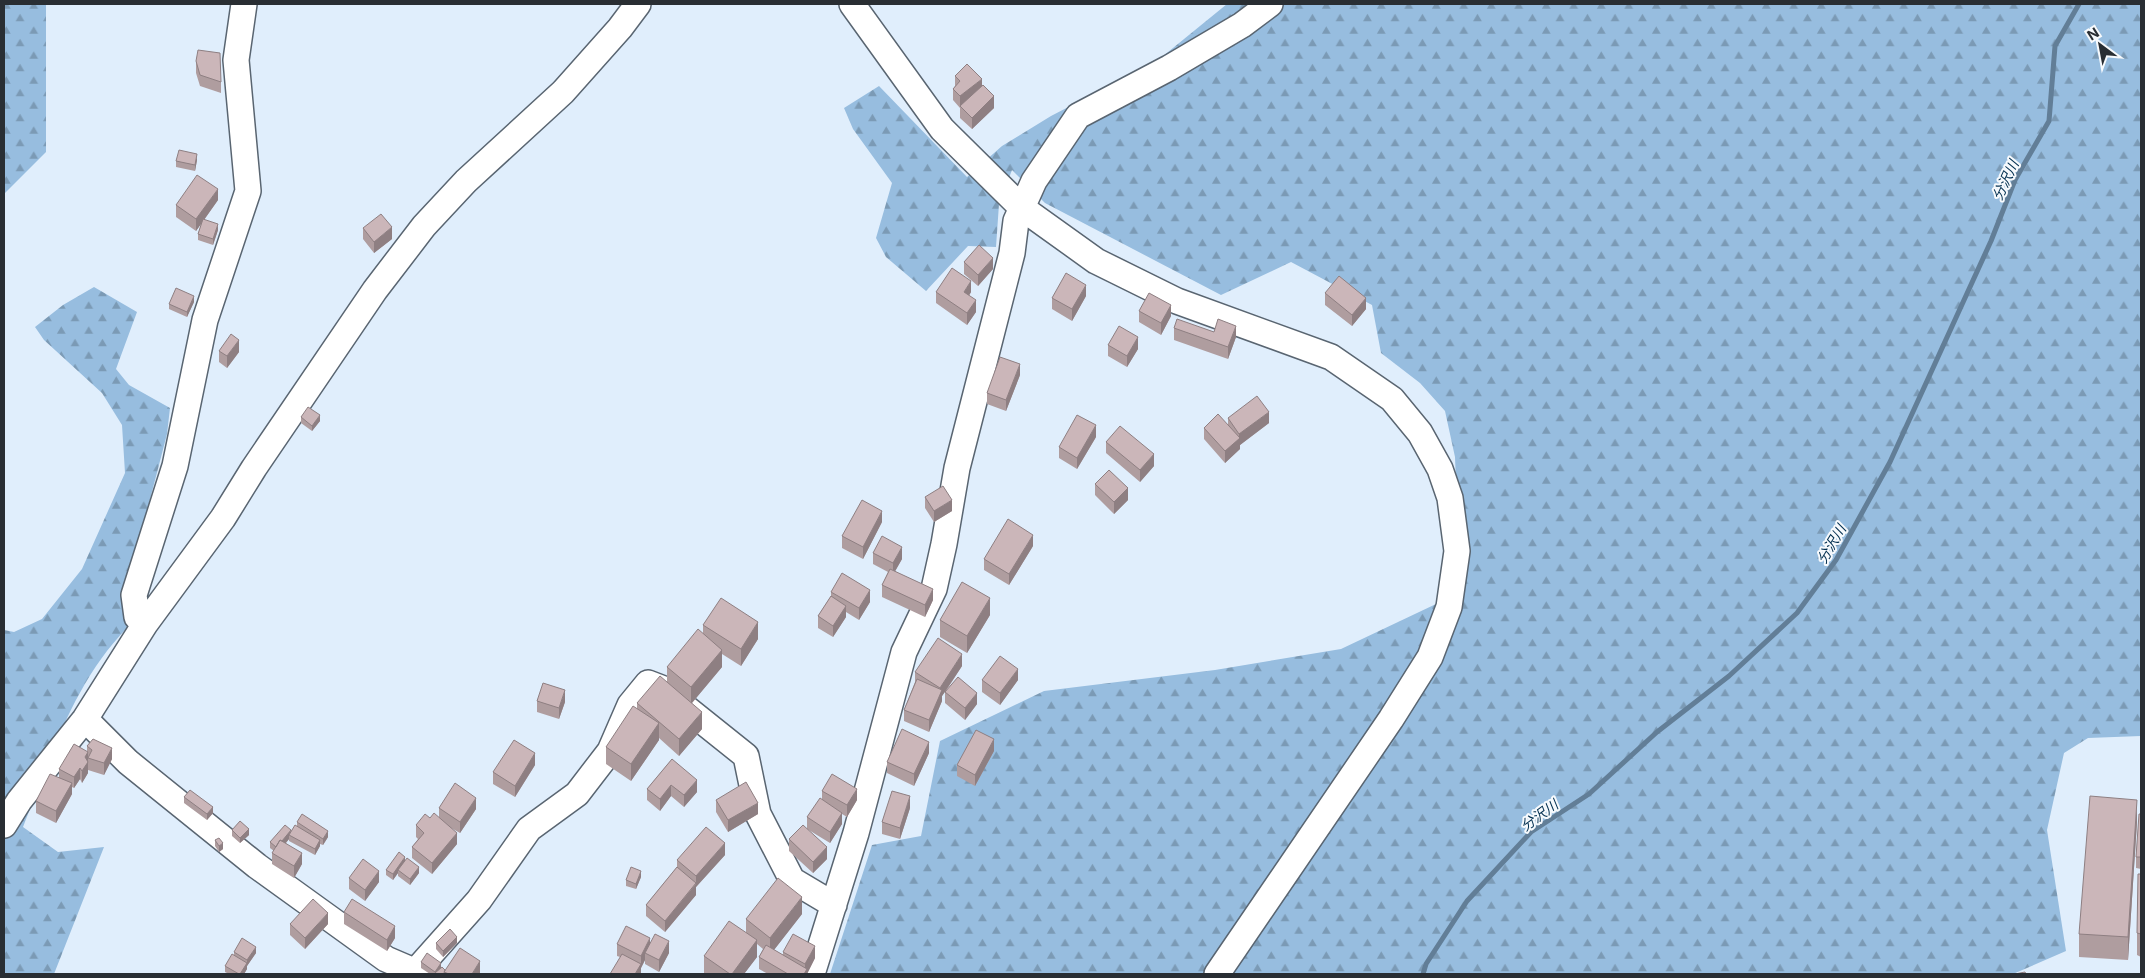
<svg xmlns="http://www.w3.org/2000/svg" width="2145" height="978" viewBox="0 0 2145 978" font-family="Inter,'Noto Sans JP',sans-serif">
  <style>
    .forest { fill: url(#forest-firs) }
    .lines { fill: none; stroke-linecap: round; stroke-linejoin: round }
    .stream { stroke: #627e97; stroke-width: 5 }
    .minor-casing { stroke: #596571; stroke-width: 28 }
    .minor { stroke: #fff; stroke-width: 25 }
    .wall { fill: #af9d9f }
    .shaded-wall { fill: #8e7f82 }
    .building { fill: #cbb6b9; stroke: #8e7f82 }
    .labels { text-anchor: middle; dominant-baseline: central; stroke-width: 4; stroke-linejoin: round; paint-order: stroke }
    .water-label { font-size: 14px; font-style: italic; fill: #012e4f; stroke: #f7fafd }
  </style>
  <defs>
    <pattern id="forest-firs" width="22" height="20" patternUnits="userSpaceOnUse" patternTransform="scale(1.25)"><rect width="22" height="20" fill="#97bddf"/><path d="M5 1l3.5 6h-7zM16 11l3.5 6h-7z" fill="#7b9ab5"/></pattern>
  </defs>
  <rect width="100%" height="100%" fill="#e0eefc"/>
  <path class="forest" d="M4,4H46V152L4,194Z
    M1227,4H2141V736L2088,738L2064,753L2047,830L2066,951L2013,974H830L872,845L921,836L940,741L1044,691L1215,670L1341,649L1436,604L1460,587L1455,457L1445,411L1420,383L1381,353L1372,305L1291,262L1221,295L1045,203L1012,170L999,204L996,247L968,246L926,291L886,257L876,238L892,183L853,129L844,108L879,86L967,177L1002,146L1051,116L1157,61Z
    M94,287L137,312L116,369L129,385L170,408L167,434L127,588L125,614L127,628C74,682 50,758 23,827L58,852L104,847L54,974H4V630L14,632L42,619L82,569L125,473L122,425L102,393L44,340L35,327L63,305Z"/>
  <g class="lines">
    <path class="stream" d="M1423,974L1426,964L1467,901L1531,832L1589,794L1657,732L1729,676L1797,613L1836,560L1890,462L1991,241L2015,180L2049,121L2055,46L2079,4"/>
    <g class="minor-casing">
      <path id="minor" d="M852,4L942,129L1022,208L1096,261L1177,301L1331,357L1392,399L1420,433L1440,469L1450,498L1457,551L1449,607L1430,657L1391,719L1217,974
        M145,624L137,617L134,595L175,466L205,320L248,191L236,60L244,4
        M85,719L128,762L257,866L386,959L414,971
        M4,825L19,801L85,719L145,624L223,518L254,468L375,290L424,226L466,181L563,92L620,28L638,4
        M413,974L479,900L529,829L577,794L610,751L630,705L648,683L661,688L746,756L758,814L792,880L834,905
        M812,974L856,833L904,652L934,589L944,544L957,468L1012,253L1016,221L1034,181L1078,116L1169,68L1242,25L1270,4"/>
    </g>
    <use href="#minor" class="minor"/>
  </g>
  <path class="wall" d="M196,61L221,82V93L200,86L196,73Z
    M955,76L982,86L994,108L972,129L960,118V108L953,100V89L955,86Z
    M197,160L195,171L176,167V161Z
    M218,200L204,220L218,230L213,245L198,240V234L201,224L196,231L176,217V205Z
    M363,228L392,239L374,253L363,239Z
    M964,262L993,269L978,286L964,274Z
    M936,292H971L969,296L976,312L967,325L936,303Z
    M1325,293L1366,309L1352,326L1325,305Z
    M1086,296L1072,321L1052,309V298Z
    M194,302L187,317L169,309V304Z
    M1139,311L1171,316L1161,335L1139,322Z
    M1174,328L1214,332L1236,337L1228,359L1174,340Z
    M1108,345L1138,349L1127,367L1108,356Z
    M219,351L239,352L227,368L219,362Z
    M1020,375L1006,411L987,404V393Z
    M301,417L320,421L312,431L301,423Z
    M1228,418L1269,423L1240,445V449L1225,463L1204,439V428L1228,425Z
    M1096,437L1077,469L1059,458V447Z
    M1106,442L1154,466L1140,482L1106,453Z
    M1095,484L1128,500L1114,514L1095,495Z
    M925,497L952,511L934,522L925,508Z
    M882,522L863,559L842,548V536Z
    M1033,546L1009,585L984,570V559Z
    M873,553L902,559L895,571L933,600L925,617L882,597V585L888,572L873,564Z
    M831,592L870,602L859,620L846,612V617L833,637L818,628V616L831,596Z
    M990,615L967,653L940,637V620Z
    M703,625L758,639L741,666L722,654V667L692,703L702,729L679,756L659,738V740L631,781L606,764V747L637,709V703L667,682V667L703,634Z
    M962,666L946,691L977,704L965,720L945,703V692L942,696V701L929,732L904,721V710L915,682V672Z
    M982,680H1018L1000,705L982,692Z
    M537,701L565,702L559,719L537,712Z
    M87,746L112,759L104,775L88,770V764V773L82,783L80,779L74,788L72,787V794L56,823L36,813V801L59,778V769L87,752Z
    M994,751L975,786L957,776V765Z
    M929,753L914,786L887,773V762Z
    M672,759L697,792L684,807L671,796L660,811L647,800V789Z
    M535,765L515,797L493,784V772Z
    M822,791L857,800L847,817L842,814V824L830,843L807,829V817L822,800Z
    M184,797L213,813L207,820L184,803Z
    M716,800L758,814L728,832L716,812Z
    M439,808L476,809L460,833L451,828L457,844L432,874L412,858V847L418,839L416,837V825L439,818Z
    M910,808L900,839L882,834V822Z
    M2141,814V869L2136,868V857Z
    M297,822L328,837L323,845L320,844V846L315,855L289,841V839L286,843L302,864L294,878L272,864V853L274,851L270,848V842L291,831L297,826Z
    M2137,822L2128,960L2079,957V934Z
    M232,830L249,835L240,843L232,836Z
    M789,839L827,859L813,873L789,851Z
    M215,840L223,849L219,852L215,846Z
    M725,855L696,887V895L665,932L646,916V905L677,867V860Z
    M405,860L419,873L410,885L398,876V873L393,880L386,875V870Z
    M2141,874V957L2137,955V933Z
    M641,877L636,889L626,886V880Z
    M349,878L379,882L365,901L349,889Z
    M344,912L395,938L387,951L344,924Z
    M802,914L774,950L783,955V952L815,958L807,974H768L759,969V957L763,949L757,944V957L744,974H706L704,973V956L746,933V919Z
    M290,924H328L305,949L290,935Z
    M436,943H457L443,957L436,949Z
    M650,943L669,953L659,972L645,964V960L641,968V974L620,957L617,956V944Z
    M234,952L256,953L247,966V969L244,974H229L225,972V966L234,955Z
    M421,962L441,967L445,970L480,973L479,974H430L421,968Z"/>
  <path class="shaded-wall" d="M982,79V90L960,106V108V96Z
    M994,96V108L972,129V118Z
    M197,154V160L195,171V165Z
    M218,189V200L196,231V219Z
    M218,224V230L213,245V239Z
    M392,227V239L374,253V242Z
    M993,258V269L978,286V275Z
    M971,281V292L964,303V292Z
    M1086,285V296L1072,321V309Z
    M194,296V302L187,317V312Z
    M1366,298V309L1352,326V315Z
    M976,300V312L967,325V313Z
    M1171,305V316L1161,335V323Z
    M1236,326V337L1228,359V347Z
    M1138,337V349L1127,367V356Z
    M239,340V352L227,368V356Z
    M1020,364V375L1006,411V400Z
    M1269,412V423L1240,445V449L1225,463V451L1239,438V434Z
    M320,415V421L312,431V426Z
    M1096,425V437L1077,469V458Z
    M1154,454V466L1140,482V470Z
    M1128,488V500L1114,514V502Z
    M952,500V511L934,522V511Z
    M882,511V522L863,559V547Z
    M1033,535V546L1009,585V574Z
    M902,547V559L893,575V563Z
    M933,589V600L925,617V605Z
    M870,590V602L859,620V608Z
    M990,598V615L967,653V636Z
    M846,606V617L833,637V626Z
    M758,622V639L741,666V649Z
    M722,650V667L691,704V687Z
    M962,654V666L942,696V701L929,732V720L940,694V688Z
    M1018,669V680L1000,705V693Z
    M565,690V702L559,719V708Z
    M977,693V704L965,720V708Z
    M702,712V729L679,756V739Z
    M659,723V740L631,781V764Z
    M994,739V751L975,786V775Z
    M929,742V753L914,786V774Z
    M112,748V759L104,775V763Z
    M88,752V773L82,783V771L85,757Z
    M535,753V765L515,797V786Z
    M80,768V779L74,788V777Z
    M697,780V792L684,807V795Z
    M72,783V794L56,823V811Z
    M671,785V796L660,811V799Z
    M857,789V800L847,817V805Z
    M910,796V808L900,839V828Z
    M476,798V809L460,833V822Z
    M2137,800V822L2128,960V937Z
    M758,803V814L728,832V820Z
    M213,807V813L207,820V814Z
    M842,813V824L830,843V832Z
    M249,829V835L240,843V838Z
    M291,830L289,835V839L277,853V847Z
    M328,831V837L323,845V839Z
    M457,833V844L432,874V863Z
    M320,840V846L315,855V849Z
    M223,843V849L219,852V846Z
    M725,843V855L696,887V895L665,932V921L696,884V876Z
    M827,847V859L813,873V862Z
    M302,853V864L294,878V866Z
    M405,857V863L398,870V873L393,880V874Z
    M419,867V873L410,885V879Z
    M379,871V882L365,901V890Z
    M641,871V877L636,889V884Z
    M802,897V914L770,955V938Z
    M328,913V924L305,949V938Z
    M395,926V938L387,951V940Z
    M457,937V943L443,957V951Z
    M650,938V949L645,953V960L641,968V974H635L641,964V956Z
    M757,940V957L744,974H732Z
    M669,941V953L659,972V960Z
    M815,946V958L807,974H804L805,972V964Z
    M256,947V953L247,966V969L244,974H240L247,963V960Z
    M480,961V973L479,974H472Z
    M441,963V968L435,973V974V972Z"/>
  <path class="building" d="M198,50L220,53L221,82L200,75L196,61Z
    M967,64L982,79L960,96L953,89L960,81L955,76Z
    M983,85L994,96L972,118L960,106Z
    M179,150L197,154L195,165L176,161Z
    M197,175L218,189L196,219L176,205Z
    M381,214L392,227L374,242L363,228Z
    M203,219L218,224L213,239L198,234Z
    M979,245L993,258L978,275L964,262Z
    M952,268L971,281L964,292L976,300L967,313L936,292Z
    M1066,273L1086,285L1072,309L1052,298Z
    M1339,276L1366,298L1352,315L1325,293Z
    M176,288L194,296L187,312L169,304Z
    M1149,293L1171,305L1161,323L1139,311Z
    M1177,319L1214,332L1218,319L1236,326L1228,347L1174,328Z
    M1119,326L1138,337L1127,356L1108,345Z
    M231,334L239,340L227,356L219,351Z
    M1000,357L1020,364L1006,400L987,393Z
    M1257,396L1269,412L1239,434L1228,418Z
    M308,407L320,415L312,426L301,417Z
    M1218,414L1240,438L1225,451L1204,428Z
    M1077,415L1096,425L1077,458L1059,447Z
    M1120,426L1154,454L1140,470L1106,442Z
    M1109,470L1128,488L1114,502L1095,484Z
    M943,486L952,500L934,511L925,497Z
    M862,500L882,511L863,547L842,536Z
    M1008,519L1033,535L1009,574L984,559Z
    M882,536L902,547L893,563L873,553Z
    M890,569L933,589L925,605L882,585Z
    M842,573L870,590L859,608L831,592Z
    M962,582L990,598L967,636L940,620Z
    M831,596L846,606L833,626L818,616Z
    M721,598L758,622L741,649L703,625Z
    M698,629L722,650L691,687L667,667Z
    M938,638L962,654L940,688L915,672Z
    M1000,656L1018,669L1000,693L982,680Z
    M660,676L702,712L679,739L637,703Z
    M958,677L977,693L965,708L945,692Z
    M917,679L942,690L929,720L904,710Z
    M543,683L565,690L559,708L537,701Z
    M633,706L659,723L631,764L606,747Z
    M902,729L929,742L914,774L887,762Z
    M976,730L994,739L975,775L957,765Z
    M93,739L112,748L104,763L88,758L92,750L87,746Z
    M514,740L535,753L515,786L493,772Z
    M74,744L88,752L85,757L88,762L82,771L80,768L74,777L59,769Z
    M672,759L697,780L684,795L671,785L660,799L647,789Z
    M50,774L72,783L56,811L36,801Z
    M832,774L857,789L847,805L822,791Z
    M746,782L758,803L728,820L716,800Z
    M455,783L476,798L460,822L439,808Z
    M190,790L213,807L207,814L184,797Z
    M892,791L910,796L900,828L882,822Z
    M2090,796L2137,800L2128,937L2079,934Z
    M820,798L842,813L830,832L807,817Z
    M434,813L457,833L432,863L412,847L424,833L416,825L425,814L430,818Z
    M302,814L328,831L323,839L297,822Z
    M2139,814H2141V857H2136Z
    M240,821L249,829L240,838L232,830Z
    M285,825L291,830L282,841L280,840L276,847L270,842Z
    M295,825L320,840L315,849L289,835Z
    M803,825L827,847L813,862L789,839Z
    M706,827L725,843L696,876L677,860Z
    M219,838L223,843L219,846L215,840Z
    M280,840L302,853L294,866L272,853Z
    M399,852L405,857L393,874L386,870Z
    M407,858L419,867L410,879L398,870Z
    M363,859L379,871L365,890L349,878Z
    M631,867L641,871L636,884L626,880Z
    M677,867L696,883L665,921L646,905Z
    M2138,874H2141V934L2137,933Z
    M778,878L802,897L770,938L746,919Z
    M313,899L328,913L305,938L290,924Z
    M352,899L395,926L387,940L344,912Z
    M729,921L757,940L732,974H730L704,956Z
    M626,926L650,938L641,956L617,944Z
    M450,929L457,937L443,951L436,943Z
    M655,934L669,941L659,960L645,953Z
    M793,934L815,946L805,964L783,952Z
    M242,938L256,947L247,960L234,952Z
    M766,945L807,969L804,974H788L759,957Z
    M460,948L480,961L472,974H449L444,972Z
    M427,953L441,963L435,972L421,962Z
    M232,954L247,963L240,974H239L225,966Z
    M622,954L641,964L635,974H610Z
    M442,967L445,970L444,973L443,974H437L435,973Z
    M2025,972L2026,974H2015Z"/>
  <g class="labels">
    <g class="water-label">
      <text transform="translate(2005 180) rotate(-65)">分沢川</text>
      <text transform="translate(1831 544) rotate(-59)">分沢川</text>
      <text transform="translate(1539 815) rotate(-36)">分沢川</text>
    </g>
  </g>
  <rect width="2145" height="978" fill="none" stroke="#292e33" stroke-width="10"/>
  <g transform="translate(2100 45) rotate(328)" stroke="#f7fafd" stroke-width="4" paint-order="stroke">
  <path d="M0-4L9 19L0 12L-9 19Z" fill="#292e33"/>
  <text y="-8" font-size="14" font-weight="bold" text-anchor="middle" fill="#292e33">N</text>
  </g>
</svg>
